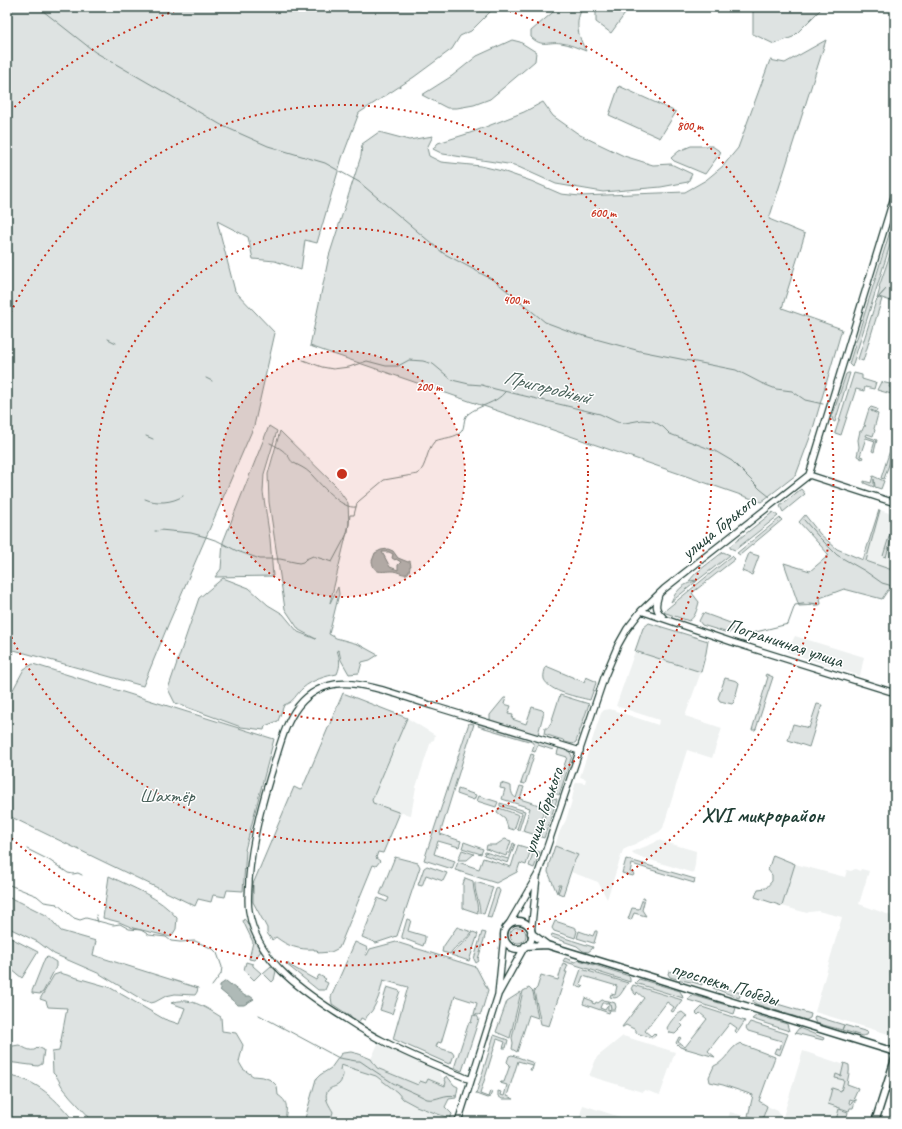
<svg xmlns="http://www.w3.org/2000/svg" width="902" height="1129" viewBox="0 0 902 1129" font-family="Caveat,sans-serif">
  <style>
    .built { fill: #eef1f0 }
    .green { fill: #dee3e2; stroke: #7e908b }
    .water { fill: #afbab7; stroke: #758883; fill-rule: evenodd }
    .lines { fill: none; stroke-linecap: round; stroke-linejoin: round }
    .stream { stroke: #758883; stroke-width: 1 }
    .secondary-casing { stroke: #1f3d34; stroke-width: 8 }
    .primary-casing { stroke: #1f3d34; stroke-width: 9 }
    .secondary { stroke: #fff; stroke-width: 5.5 }
    .primary { stroke: #fff; stroke-width: 6 }
    .ring { fill: none; stroke: #c8321e; stroke-width: 2; stroke-dasharray: 2 4 }
    .labels { text-anchor: middle; dominant-baseline: central; stroke-width: 3; stroke-linejoin: round; paint-order: stroke }
    .street-label { font-size: 19px; fill: #1f3d34; stroke: #fff }
    .park-label { font-size: 19px; fill: #455e57; stroke: #fff }
    .water-label { font-size: 20px; font-style: italic; fill: #4a625b; stroke: #fff }
    .quarter-label { font-size: 21px; font-weight: bold; fill: #1f3d34; stroke: #fff }
    .centre { fill: #c8321e; stroke: #fff; stroke-width: 2 }
    .ring-label { font-size: 12px; text-anchor: middle; font-weight: bold; fill: #c8321e; stroke: #fff; stroke-width: 3; stroke-linejoin: round; paint-order: stroke }
  </style>
  <rect width="100%" height="100%" fill="#fff"/>
  <filter id="ink" filterUnits="userSpaceOnUse"><feTurbulence type="fractalNoise" baseFrequency=".025" numOctaves="2"/><feDisplacementMap in="SourceGraphic" scale="8" xChannelSelector="R" yChannelSelector="G"/><feConvolveMatrix kernelMatrix="1 2 1 2 8 2 1 2 1" color-interpolation-filters="sRGB"/></filter>
  <g filter="url(#ink)">
    <path class="built" d="M880,510L895,515V571L866,561Z
      M795,636L864,657L860,676L787,652Z
      M635,651L701,672L685,716L722,728L712,758L687,750L663,828L659,832L623,850L607,899L598,882L571,872L578,855L555,846L560,831L566,820L571,804L575,784L578,782L585,783L586,779L580,777L601,713L604,710L610,709L658,725L659,720L616,706Z
      M407,718L435,735L434,740L431,741L416,787L411,815L402,813L399,815L398,812L373,803L372,800Z
      M658,840L696,851L695,865L693,873L634,855L632,852L654,843Z
      M795,864L845,877L847,870L851,871L855,869L860,871L861,869L869,871L859,904L895,917V1036L815,1012L842,917L818,911L809,912L807,913L782,906Z
      M623,1036L675,1052L660,1095L645,1090L642,1092L589,1076L597,1057Z
      M378,1044L438,1071L446,1082L445,1086L427,1089L377,1068L371,1059Z
      M803,1051L848,1066L850,1073L836,1122H727L730,1112L762,1121L767,1106L778,1111L782,1120Z
      M341,1064L376,1076L398,1092L403,1099L416,1106L446,1117V1122H330L333,1112L326,1100V1092L330,1088L335,1087Z
      M583,1105L635,1122H578Z"/>
    <path class="green" d="M7,7H495L471,31L460,36L452,49L414,77L359,113L342,158L317,243L305,240L301,270L275,261L253,259L248,237L217,221L235,291L275,333L254,426L168,625L143,686L14,650L7,671Z
      M559,7H583C574,23 578,36 586,51C578,48 569,44 561,43C548,41 542,48 531,37V31Z
      M599,7H630L611,33L596,22V12Z
      M753,7H823L793,37L774,44L753,34Z
      M512,40L520,42L536,52L535,61L490,99L474,105L457,108H447L422,95L452,76L477,56Z
      M826,40L769,219L805,234L782,308L842,329L812,432L796,475L761,502L310,346L329,256L361,156L362,144L379,132L409,140L433,136L427,148L429,156L441,162L481,166L502,171L531,181L561,194L580,196L685,192L706,180L723,166L738,148L770,60L785,63Z
      M619,86L676,112L660,138L609,115Z
      M543,102L553,116L580,135L624,156L653,165L671,164L692,174L688,182L661,187L603,192L556,184L514,165L443,154L433,149L438,143L470,133L524,112Z
      M691,146H712L721,152L705,174L674,161L671,158L679,151Z
      M895,215V229L852,367L849,364Z
      M895,240V294L893,295L891,301L879,297L886,289L877,299L880,288L879,287Z
      M879,298L882,299L863,361L858,359L876,301Z
      M848,373H850L835,422L833,421L832,417L846,374Z
      M854,373L862,375V379L875,383L876,382L874,389L865,387L864,391L856,389L841,435L835,433Z
      M881,382L890,384L889,387L895,389V395L877,390Z
      M871,407L877,409L876,412L871,410V411L878,414L874,429L875,430L873,436L867,434L866,436L877,440L874,452L872,451L875,441L866,438L860,456L863,457L862,459L857,456L859,447L858,440L860,431H862L864,426H866L864,425L869,409Z
      M269,426L277,431L264,474L263,492L270,539L273,576L215,577L221,569L223,542Z
      M280,431L335,485L348,503L349,524L330,603L338,587L339,594L329,634L336,638L358,644L378,655L370,660L362,662L359,673L349,674L341,660L339,651L337,650C340,659 341,665 337,674C326,676 312,680 303,688C296,694 294,702 284,705L278,721L265,726L264,730L241,727L175,703L168,689L199,598L223,578L249,588L268,605L283,614L298,632L316,639L299,630L285,609L269,502L268,474Z
      M895,435V447L884,479L881,478Z
      M873,476L884,481L881,489L875,487L874,479V487L864,483V481L871,483Z
      M801,489L805,494L783,512L780,506Z
      M879,510H880L866,561L895,571V591L888,590L882,599L844,589L820,598L821,604L819,605L799,606L784,563L810,571L829,555L799,522L805,515L820,534L837,549L863,560Z
      M773,512L778,516L735,550L730,548V546Z
      M780,518L782,520L740,555L737,553Z
      M894,521L895,522V527L886,557L883,556Z
      M723,552L730,555L698,580L689,581L696,573Z
      M749,553L759,556L752,575L742,571Z
      M732,556L735,559L692,593L699,602C697,610 695,617 689,621L663,612Z
      M697,581L671,602C676,590 684,583 697,581Z
      M703,613L733,624C733,627 732,633 728,633L702,625L699,621Z
      M649,623L708,641L706,653L701,672L635,651L643,628Z
      M33,664L274,739L245,850L246,851L243,891L227,890L225,897L213,895L211,902L198,899L195,906L7,815V701L24,669Z
      M546,666L584,682L586,677L595,681L596,683L590,700C578,697 549,692 544,679C543,675 545,670 546,666Z
      M766,674L773,677L756,729L755,730H752L768,677L765,676Z
      M725,678L737,681L739,683L734,702L732,704L720,701L718,698Z
      M343,693L407,718L372,800L373,803L398,812L399,815L383,853L378,852L376,858L380,861L376,866L373,865L339,948L331,952L318,953L317,950H314V949C299,950 287,946 276,937L272,940L267,933V928L253,902V884L294,787L300,790L302,789Z
      M560,695L589,704L576,742L573,744L565,742L563,740L544,734L545,728H548L550,724L551,723Z
      M504,698H506L504,704L511,706L508,714L513,715L512,719L526,724L532,707L542,710L544,712L538,734L537,735L490,721V715Z
      M817,704L822,705L809,747L788,740L793,724L809,728Z
      M469,723L474,724L440,834L461,841L459,847L438,841L434,854L455,861L452,869L424,860Z
      M479,724L554,746L553,750L538,745L535,752L532,751L534,745L532,742L478,726Z
      M559,747L569,751L572,756L559,795L555,793L567,757L557,754Z
      M531,754L534,755L525,784L521,783Z
      M501,783L511,786C511,791 512,796 516,798L520,786L524,787L520,799L545,807L536,835L523,831L530,808L502,799L505,789L500,788Z
      M458,789L476,795L474,800L457,794Z
      M479,796L498,802L496,807L477,801Z
      M553,798L557,799L544,838L538,836L548,806L550,807Z
      M500,803L525,811L519,830L517,829L522,813L500,806Z
      M499,808L519,815L514,830L508,828L505,818L497,812Z
      M505,839L511,841L506,856L486,849L487,845H496Z
      M464,842L483,849L481,854L462,848Z
      M513,843L515,844L508,863L484,855L485,852L508,859Z
      M518,845L531,849L526,865L520,863L517,872L496,883L455,870L458,862L479,869L483,858L511,867Z
      M555,846L578,855L574,862L563,895L558,893L561,885H559L557,893L548,872L549,864Z
      M462,850L474,854L467,860H458Z
      M534,850L540,852L534,868L529,866Z
      M773,855L795,864L782,906L755,897L758,889L766,888L772,881V875L768,870Z
      M395,857L418,863L420,867L397,936L376,943L362,937L378,898L387,902L389,898L380,894Z
      M626,859L695,879L694,883L632,864L630,872L634,874L633,876L622,873Z
      M427,866L447,873L443,881L426,875L422,886L418,885L424,868Z
      M109,876C133,888 160,897 177,918L176,929L171,937L133,928L119,922L103,918Z
      M465,878L473,881C473,892 478,902 478,913L463,908V884Z
      M475,882L493,887L484,914L480,913C480,902 474,893 475,882Z
      M498,888L500,891L491,918L487,917L496,889Z
      M7,897L20,902L48,916L61,931L96,941L93,955L198,988L197,992L195,995L175,994L166,996L155,1002L151,1003L141,999L100,974L54,954L38,942L7,927Z
      M643,898H645L642,910L646,916L634,913L631,920L628,919L632,908L639,909Z
      M244,919C248,921 258,945 261,951L254,960L249,959L253,942L243,921Z
      M407,919L411,920L408,931L425,936V940L423,946L402,938V936Z
      M555,921L576,928V930L577,931L575,938L554,931L552,928Z
      M457,927L472,932C466,941 455,945 450,954L442,952L443,947Z
      M510 935a8 8 0 1 1 16 0a8 8 0 1 1-16 0Z
      M579,931L593,936L595,931H597V933L594,943H593L577,938Z
      M473,932L478,934L469,961L451,955C457,946 468,942 473,932Z
      M482,932L486,933L478,959L479,961L476,963L474,959Z
      M552,934L593,947L592,949L588,952L583,951L577,946L551,937Z
      M7,936L38,952L22,978L7,966Z
      M355,942L368,948L365,955H367L370,949L396,942L476,967L488,990L481,1014L478,1015L474,1014L477,1003L455,996L441,1043L438,1042L436,1047L452,1052L454,1055L451,1063L449,1064L393,1039L408,987L383,980C381,989 379,998 374,1007C372,1013 367,1014 365,1020L361,1018L359,1022L332,1004L331,997Z
      M48,957L56,962V967L43,992L40,994L32,993V991L45,958Z
      M565,958L575,962L579,960L629,976L630,979V982L563,961Z
      M246,962L253,964V966L261,973L254,980L244,970Z
      M288,963L289,965L316,980L319,975L326,979L324,981L328,983L325,990H318L286,964Z
      M563,963L568,965L565,972H567L549,1026L541,1024L534,991L537,988L541,975L558,980Z
      M271,966L276,971L274,980L272,982L263,973Z
      M581,969L628,983L624,989H623H624C620,995 618,1000 610,997L611,994L615,995L617,986L583,976L580,984L584,986L582,988L575,986Z
      M669,971L702,981V985C691,981 681,981 670,977L668,974Z
      M60,973L109,987L164,1019L179,1024L185,1008L171,1003C189,996 205,1007 221,1017L222,1031L236,1033L243,1045L239,1062L243,1069L253,1076L263,1077L271,1080L277,1086L278,1095C290,1103 286,1109 285,1122H93C84,1110 72,1100 64,1089C59,1083 59,1078 53,1073L52,1052L59,1051L67,1008L48,1007L46,1001L40,999L54,975Z
      M639,979L680,991L682,995L683,998L635,983Z
      M633,985L682,1000L673,1012L671,1011L674,1007L667,1002L645,1031L651,1036L654,1033L656,1035L652,1038L636,1033V1030L626,1025L623,1027H622L644,998L637,992L636,995L634,993V991L631,989Z
      M714,985L741,993L739,998L713,988Z
      M387,987L400,991L392,1014L380,1010Z
      M529,988L533,992L538,1018L529,1015L517,1052L512,1049L513,1043L512,1038L523,991Z
      M521,992L510,1038L496,1032L507,1001Z
      M692,995L736,1008L734,1014L688,1000Z
      M754,997L811,1014L810,1018L806,1020L756,1004L753,1002Z
      M585,998L593,1001L592,1003L595,1004L596,1002L598,1003L602,1000L608,1001L607,1003H602L600,1008L605,1010L608,1005V1010L611,1009L610,1004H608L609,1001L615,1003L616,1007L615,1010H610L609,1013L583,1004Z
      M702,1007L745,1021L737,1033L735,1031L737,1028L730,1023L708,1051L715,1057L680,1047L676,1043L679,1037L681,1038L678,1042L685,1047L707,1019L700,1013L698,1015L696,1013Z
      M682,1012L688,1017L686,1016L680,1023L683,1026L675,1034L670,1033L667,1028C670,1022 676,1014 682,1012Z
      M473,1015L477,1016L479,1019L462,1071L455,1068V1065L469,1022L471,1023Z
      M757,1015L787,1024L789,1031L752,1019Z
      M815,1016L844,1025L842,1030L816,1023L814,1019Z
      M750,1022L788,1034L780,1055L774,1053L776,1048L780,1049L782,1041L748,1031L746,1028Z
      M844,1025L868,1032L867,1035L862,1036L842,1030Z
      M799,1028L824,1038L823,1040L795,1033Z
      M494,1035L508,1040L506,1048H503L505,1042L497,1039L480,1094L488,1097L490,1091L492,1092L490,1097L487,1098L476,1094Z
      M741,1043L743,1045L775,1057L759,1101L767,1106L762,1120L748,1116L753,1095L723,1085L710,1082L709,1077L714,1066C727,1061 730,1046 741,1043Z
      M19,1045C25,1048 33,1054 38,1047L44,1050L42,1064L38,1066L7,1062V1047Z
      M351,1052L359,1054L371,1059L377,1068L418,1085L420,1081L426,1083L428,1079L445,1086L446,1082L444,1078L447,1076L454,1085L458,1087L456,1098L449,1099L445,1107L452,1114L449,1122H446V1117L416,1106L403,1099L397,1092L376,1076L341,1065L340,1070C343,1072 344,1074 342,1078C340,1089 330,1085 327,1092C324,1099 330,1106 333,1112L330,1122H304L316,1079L320,1075L331,1068L341,1054L343,1053Z
      M512,1055L534,1063L532,1070H530L532,1065L518,1061L507,1096L514,1099H502L498,1096V1091L501,1092L500,1095L504,1096L507,1085L500,1083L501,1082H504L510,1065L507,1062L509,1056Z
      M844,1063L849,1065C850,1072 848,1077 847,1084L858,1088L854,1097L856,1099V1101L850,1099L849,1103L851,1104L852,1101L855,1102L853,1108H850L849,1111L828,1104L832,1088L841,1091L844,1080L835,1078L836,1074L841,1076Z
      M7,1076C37,1078 57,1101 75,1122H7Z
      M839,1109L848,1112L847,1117L849,1120L848,1122L836,1120Z"/>
    <path class="water" d="M388,549L393,551L398,558L408,562L410,561L411,566H410C409,581 400,571 392,571C382,571 374,575 372,561L375,553L381,550ZM382,552H389L393,554L392,558L395,560L396,559L401,562L398,565V570L390,567Z
      M226,981L245,996H250L254,999L244,1005H238L220,990V985Z"/>
    <g class="lines">
      <path class="stream" d="M38,7L95,52L223,126L268,146L325,163L359,182L443,253L495,281L545,322L577,334L640,351L736,370L761,383L776,389L792,391L805,400L823,404
        M108,339L116,343
        M303,360L322,367L333,369L349,367L367,361L386,366H398L409,360L423,361L433,364L452,380L469,384L482,385L495,389L567,406L600,414L617,422L625,423L642,420L653,421L663,427L670,434L715,451L732,461L760,489L770,497
        M206,378L212,381
        M146,436L153,439
        M270,443C276,446 284,450 288,456C290,458 290,461 294,463C299,466 305,468 310,473C319,482 341,510 356,507
        M145,499C156,504 172,503 183,496
        M804,520L819,537L837,555L865,571L882,583L889,585L895,589
        M160,530L191,533L206,537L218,541L237,551L260,559H280L299,563L303,562L306,559L313,556L332,562L348,532L350,515H354L357,503L359,501L384,480L418,474C427,466 426,451 434,442C438,438 452,439 460,433C466,428 462,419 468,414C479,405 496,404 505,392
        M155,531H157
        M751,637L752,633L788,624L795,605L810,603L818,604
        M27,849L49,860L68,873L73,874L78,873L82,875
        M7,884L37,896L44,902L57,904L74,918L80,920L86,918L113,925L120,924L129,929L141,930L149,935L166,937L171,941L180,942L195,941L213,949L217,953L222,967L221,974L212,986
        M96,915L98,922
        M259,1015L339,1058L356,1061H360C370,1068 382,1076 393,1083C404,1089 416,1093 427,1099C437,1101 444,1093 456,1096"/>
      <g class="secondary-casing">
        <path id="secondary" d="M809,475L895,503
          M659,594C656,604 654,609 663,617
          M641,611L732,642L895,693
          M509,924L538,874L604,678L618,645L627,629L641,611L664,589L809,475L895,194
          M531,933L537,876
          M499,993L525,946
          M471,1080C442,1068 411,1056 383,1041C366,1033 351,1022 335,1012C298,988 256,958 249,911C247,900 249,889 249,879C252,838 263,799 275,761C285,727 295,691 336,684C362,680 407,698 433,706C482,721 531,736 580,751
          M458,1122L498,995L504,936"/>
      </g>
      <g class="primary-casing">
        <path id="primary" d="M504 935a14 14 0 1 1 28 0a14 14 0 1 1-28 0Z
          M531,933L547,945L895,1052
          M525,946L547,945
          M875,1122L895,1059"/>
      </g>
      <use href="#secondary" class="secondary"/>
      <use href="#primary" class="primary"/>
    </g>
  </g>
  <circle cx="342" cy="474" r="123" fill="#c8321e" fill-opacity=".12"/>
  <g class="ring">
    <circle cx="342" cy="474" r="123"/>
    <circle cx="342" cy="474" r="246"/>
    <path d="M8 318A369 369 0 1 1 8 630"/>
    <path d="M10 111A492 492 0 0 1 186 7M498 7A492 492 0 1 1 10 837"/>
  </g>
  <g class="labels">
    <g class="street-label">
      <text transform="translate(719 527) rotate(-39)">улица Горького</text>
      <text transform="translate(785 643) rotate(18)">Пограничная улица</text>
      <text transform="translate(543 811) rotate(-71)">улица Горького</text>
      <text transform="translate(725 984) rotate(17)">проспект Победы</text>
    </g>
    <g class="park-label">
      <text x="167" y="796">Шахтёр</text>
    </g>
    <g class="water-label">
      <text transform="translate(547 387) rotate(14)">Пригородный</text>
    </g>
    <g class="quarter-label">
      <text x="763" y="815">XVI микрорайон</text>
    </g>
  </g>
  <circle cx="342" cy="474" r="6" class="centre"/>
  <g class="ring-label">
    <text x="690" y="130">800 m</text>
    <text x="603" y="217">600 m</text>
    <text x="516" y="304">400 m</text>
    <text x="429" y="391">200 m</text>
  </g>
  <rect width="902" height="1129" fill="none" stroke="#fff" stroke-width="24"/>
  <rect x="12" y="12" width="878" height="1105" fill="none" stroke="#1f3d34" stroke-width="1.5" filter="url(#ink)"/>
</svg>
